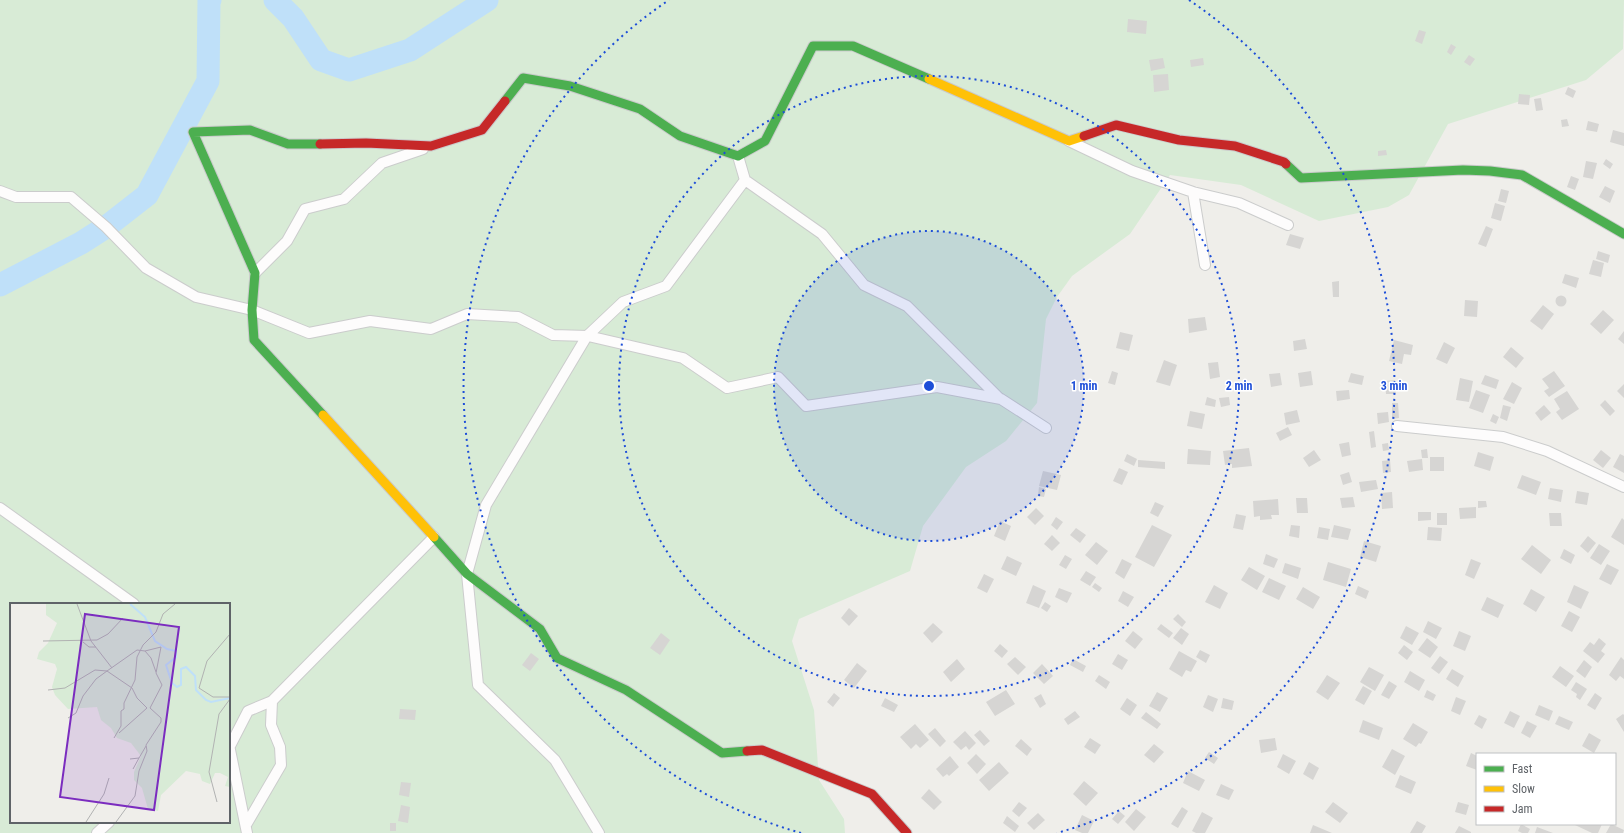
<svg xmlns="http://www.w3.org/2000/svg" width="1624" height="833" viewBox="0 0 1624 833" font-family="'Roboto Condensed',sans-serif">
  <style>
    .green { fill: #d8ebd6; fill-rule: evenodd }
    .lines { fill: none; stroke-linecap: round; stroke-linejoin: round }
    .river { stroke: #bfe0f9; stroke-width: 23 }
    .building { fill: #d6d5d3 }
    .street-casing { stroke: #cbcccc; stroke-width: 12 }
    .fast-casing { stroke: #cacacb; stroke-width: 11 }
    .slow-casing { stroke: #cacacb; stroke-width: 11 }
    .jam-casing { stroke: #cacacb; stroke-width: 11 }
    .street { stroke: #fdfcfc; stroke-width: 10 }
    .fast { stroke: #4caf50; stroke-width: 9 }
    .slow { stroke: #ffc107; stroke-width: 9 }
    .jam { stroke: #c62828; stroke-width: 9 }
    .ring { fill: none; stroke: #1d4ed8; stroke-width: 2; stroke-dasharray: 2 4 }
    .inset-river { fill: none; stroke: #bfe0f9; stroke-width: 2 }
    .inset-road { fill: none; stroke: #b1b2b2; stroke-width: 1 }
    .view { fill: #7b2cbf; fill-opacity: 0.15; stroke: #7b2cbf; stroke-width: 2 }
    .inset-edge { fill: none; stroke: #5f6368; stroke-width: 2 }
    .centre { fill: #1d4ed8; stroke: #fff; stroke-width: 2 }
    .ring-label { font-size: 12px; text-anchor: middle; font-weight: bold; fill: #1d4ed8; stroke: #fff; stroke-width: 3; stroke-linejoin: round; paint-order: stroke }
  </style>
  <rect width="100%" height="100%" fill="#efeeea"/>
  <path class="green" d="M0,0H1624L1623,49L1586,80L1448,124L1409,195L1388,207L1319,221L1241,185L1170,175L1130,234L1072,276L1057,297L1046,319L1037,403L1006,441L966,467L923,526L910,571L799,619L792,641L814,710L819,780L844,819L845,833H0ZM11,604H229V822H11Z"/>
  <g class="lines">
    <path class="river" d="M275,0L293,18L321,60L349,70L410,50L487,0
      M0,285L81,243L106,227L147,195L208,81L209,0H210"/>
  </g>
  <path class="building" d="M1128,19L1147,21L1146,34L1127,32Z
    M1419,30L1426,32L1422,44L1415,41Z
    M1451,44L1456,47L1451,55L1447,52Z
    M1469,55L1475,59L1470,66L1464,62Z
    M1163,58L1165,68L1151,71L1149,60Z
    M1203,58L1204,65L1191,67L1190,60Z
    M1168,74L1169,90L1154,92L1153,75Z
    M1568,87L1576,91L1573,98L1565,94Z
    M1519,94L1530,95L1529,105L1518,104Z
    M1541,98L1543,110L1536,111L1534,99Z
    M1567,119L1569,126L1562,127L1561,120Z
    M1588,121L1599,124L1597,132L1586,130Z
    M1613,130L1624,133V146L1610,142Z
    M1386,150L1387,155L1378,156V151Z
    M1606,159L1613,164L1610,169L1603,164Z
    M1586,161L1597,163L1593,179L1583,177Z
    M1571,176L1579,179L1575,190L1567,187Z
    M1605,186L1615,191L1610,203L1599,197Z
    M1501,189L1509,191L1506,203L1498,201Z
    M1495,203L1505,206L1501,221L1491,218Z
    M1486,226L1493,229L1486,247L1478,244Z
    M1290,234L1304,238L1300,249L1286,245Z
    M1598,251L1610,255L1608,263L1596,259Z
    M1593,260L1604,263L1601,277L1589,274Z
    M1565,274L1579,278L1576,288L1562,283Z
    M1339,281V297H1333L1332,282Z
    M1555.5 301a5.5 5.5 0 1 1 11 0a5.5 5.5 0 1 1-11 0Z
    M1465,300L1478,301L1477,317L1464,316Z
    M1543,305L1554,314L1542,330L1530,321Z
    M1603,310L1614,320L1601,334L1590,324Z
    M1205,317L1207,330L1189,333L1188,319Z
    M1624,331V344L1618,339Z
    M1120,332L1133,335L1129,351L1116,348Z
    M1305,339L1307,349L1294,351L1293,341Z
    M1394,340L1413,345L1411,355L1404,354L1402,364L1389,361Z
    M1444,342L1455,348L1447,364L1436,359Z
    M1511,347L1524,358L1516,368L1503,357Z
    M1164,360L1177,365L1170,386L1156,382Z
    M1218,362L1220,377L1210,379L1208,363Z
    M1112,371L1118,373L1115,385L1108,383Z
    M1311,371L1313,385L1300,387L1298,373Z
    M1554,371L1565,386L1549,397L1544,391L1549,388L1542,379Z
    M1280,373L1282,385L1271,387L1269,374Z
    M1351,373L1364,376L1362,385L1348,382Z
    M1485,375L1499,380L1496,389L1481,384Z
    M1460,378L1473,381L1469,402L1456,400Z
    M1395,380L1396,394H1386L1385,381Z
    M1512,382L1522,388L1514,404L1503,399Z
    M1624,384V398L1617,391Z
    M1349,390L1350,399L1337,401L1336,391Z
    M1476,390L1490,395L1483,413L1469,408Z
    M1567,391L1579,409L1562,420L1556,412L1560,409L1554,399Z
    M1207,397L1216,400L1215,407L1205,405Z
    M1229,397L1230,405L1221,407L1219,398Z
    M1605,400L1615,411L1610,416L1600,405Z
    M1392,403H1398L1399,418L1392,419Z
    M1503,405L1511,407L1507,421L1500,418Z
    M1544,405L1551,413L1541,421L1535,413Z
    M1297,410L1300,422L1286,425L1284,413Z
    M1190,411L1205,414L1202,429L1187,426Z
    M1388,412L1389,422L1378,424L1377,413Z
    M1493,414L1499,417L1496,424L1490,421Z
    M1288,427L1292,435L1280,441L1276,433Z
    M1374,431L1376,447L1371,448L1369,432Z
    M1349,442L1351,455L1342,457L1339,444Z
    M1388,443L1389,450L1383,451L1382,444Z
    M1249,448L1252,466L1232,468V464L1225,465L1223,451Z
    M1188,449L1211,451L1210,465L1187,464Z
    M1427,449L1428,458H1422L1421,450Z
    M1314,450L1321,460L1309,467L1303,458Z
    M1601,450L1611,458L1603,468L1593,460Z
    M1478,452L1494,457L1490,471L1474,466Z
    M1127,454L1137,459L1134,466L1124,461Z
    M1620,454L1624,456V473L1613,467Z
    M1430,457H1444V471H1430Z
    M1422,459L1423,470L1409,472L1407,461Z
    M1138,460L1165,462V469L1138,467Z
    M1390,460L1391,472L1383,473L1382,461Z
    M1119,468L1128,472L1122,485L1113,481Z
    M1043,471L1061,475L1057,490L1039,486Z
    M1349,472L1352,482L1343,485L1340,475Z
    M1522,475L1541,482L1536,495L1517,488Z
    M1376,480L1378,489L1361,492L1359,482Z
    M1039,487L1046,489L1044,497L1038,496Z
    M1550,488L1563,490L1561,502L1548,499Z
    M1577,491L1589,493L1587,505L1575,503Z
    M1392,492L1393,508L1382,509L1381,493Z
    M1353,497L1355,507L1342,508L1340,498Z
    M1296,498H1307L1308,513H1297Z
    M1278,499L1279,515H1271L1272,519L1260,520V516L1254,517L1253,501Z
    M1478,501H1486L1487,507L1478,508Z
    M1155,502L1164,506L1158,517L1150,513Z
    M1476,507V518L1460,519L1459,508Z
    M1036,508L1044,516L1035,525L1027,517Z
    M1418,512H1431V520L1418,521Z
    M1437,513H1447V525H1437Z
    M1549,513H1561L1562,526H1550Z
    M1236,514L1246,516L1243,530L1233,528Z
    M1056,517L1063,522L1057,530L1051,525Z
    M1622,518L1624,520V545L1611,537Z
    M1000,521L1011,526L1005,541L994,536Z
    M1152,525L1172,535L1154,567L1135,557Z
    M1291,525L1300,526L1299,538L1289,536Z
    M1334,525L1351,529L1348,540L1331,537Z
    M1319,527L1330,529L1328,540L1317,538Z
    M1428,527L1442,528L1441,541L1427,540Z
    M1076,528L1086,535L1080,543L1070,535Z
    M1052,535L1060,543L1052,551L1044,544Z
    M1588,536L1596,543L1588,553L1580,546Z
    M1364,541L1381,546L1376,562L1360,557Z
    M1096,542L1108,551L1097,565L1085,555Z
    M1599,544L1610,551L1601,565L1590,558Z
    M1532,545L1551,560L1541,574L1521,559Z
    M1564,549L1575,555L1571,564L1560,558Z
    M1266,554L1278,559L1274,568L1263,564Z
    M1065,555L1072,559L1066,569L1059,565Z
    M1007,556L1022,563L1016,576L1001,569Z
    M1122,559L1132,564L1124,579L1115,573Z
    M1471,559L1481,563L1474,579L1465,575Z
    M1328,562L1351,569L1346,587L1323,580Z
    M1285,563L1301,568L1298,579L1282,573Z
    M1607,564L1619,570L1611,585L1599,579Z
    M1249,567L1265,576L1257,590L1241,580Z
    M1086,571L1096,577L1090,586L1080,580Z
    M984,574L994,579L987,593L977,588Z
    M1269,578L1286,586L1279,600L1262,592Z
    M1095,583L1102,588L1099,592L1092,587Z
    M1033,585L1046,591L1039,608L1026,603Z
    M1214,585L1228,593L1220,609L1205,602Z
    M1574,585L1589,592L1581,609L1567,602Z
    M1358,586L1369,591L1366,599L1355,594Z
    M1303,587L1320,597L1313,609L1296,599Z
    M1059,588L1072,593L1067,603L1055,597Z
    M1531,589L1545,597L1536,612L1523,604Z
    M1123,591L1134,597L1128,607L1118,601Z
    M1487,597L1504,605L1498,618L1481,610Z
    M1045,602L1051,606L1047,612L1041,608Z
    M849,608L858,616L849,626L841,618Z
    M1569,611L1580,617L1572,632L1561,626Z
    M1178,614L1186,622L1182,627L1173,619Z
    M1428,621L1442,628L1436,639L1423,632Z
    M933,623L943,632L932,643L923,633Z
    M1161,624L1173,633L1169,638L1157,629Z
    M1406,626L1419,633L1412,645L1400,638Z
    M1181,628L1189,634L1182,645L1173,638Z
    M1133,631L1143,639L1135,649L1125,641Z
    M1459,631L1471,636L1465,651L1453,646Z
    M661,633L670,640L660,655L650,648Z
    M1427,638L1438,647L1430,658L1418,650Z
    M1599,638L1606,644L1601,651L1605,654L1598,663L1583,651L1590,642L1594,645Z
    M1000,644L1008,651L1002,658L994,651Z
    M1404,645L1413,652L1407,660L1398,653Z
    M1200,650L1210,655L1206,663L1196,657Z
    M1179,651L1197,661L1191,672L1186,670L1182,677L1169,669Z
    M531,653L539,659L530,671L522,665Z
    M1118,654L1128,660L1122,670L1112,664Z
    M1440,656L1448,662L1439,674L1431,668Z
    M1015,657L1026,667L1018,675L1007,664Z
    M1621,657L1624,660V679L1620,676L1616,681L1609,675Z
    M957,659L965,669L951,682L943,672Z
    M1073,659L1086,666L1083,672L1070,665Z
    M1584,660L1592,667L1585,678L1576,671Z
    M857,663L867,671L854,688L844,680Z
    M1042,664L1053,676L1044,684L1033,673Z
    M1560,666L1574,676L1566,687L1552,677Z
    M1369,667L1384,675L1375,691L1360,682Z
    M1452,669L1464,676L1458,687L1446,679Z
    M1410,671L1425,680L1419,691L1404,682Z
    M1099,675L1110,682L1106,689L1095,681Z
    M1327,675L1340,683L1328,700L1316,692Z
    M1389,681L1397,686L1389,699L1381,695Z
    M1576,682L1587,689L1580,700L1576,697L1577,694L1571,690Z
    M1363,686L1372,691L1364,705L1355,700Z
    M1006,690L1015,704L995,716L986,702Z
    M1427,690L1436,695L1433,701L1424,697Z
    M1157,692L1168,698L1160,712L1149,706Z
    M834,693L840,698L833,707L827,702Z
    M1595,693L1602,698L1595,710L1587,705Z
    M1041,694L1046,704L1040,708L1034,698Z
    M1208,695L1218,699L1213,712L1203,707Z
    M1456,697L1466,701L1460,715L1451,711Z
    M885,698L898,705L894,712L881,706Z
    M1127,698L1137,705L1130,716L1120,709Z
    M1223,698L1234,701L1232,710L1221,708Z
    M1539,705L1553,711L1549,721L1535,715Z
    M400,709L416,710L415,720L399,719Z
    M1075,711L1080,717L1068,725L1064,719Z
    M1510,711L1520,716L1514,728L1504,723Z
    M1146,712L1161,724L1157,729L1141,718Z
    M1623,714L1624,715V732L1616,719Z
    M1479,715L1487,719L1482,729L1474,724Z
    M1559,716L1573,722L1569,730L1555,724Z
    M1363,720L1383,728L1379,740L1359,732Z
    M1527,721L1537,726L1530,738L1521,733Z
    M1413,723L1428,732L1421,744L1419,743L1416,747L1403,739Z
    M915,724L929,740L920,748L916,744L911,749L900,737Z
    M935,728L946,741L940,747L928,734Z
    M980,730L990,741L984,746L974,735Z
    M965,731L976,743L969,750L966,746L961,750L953,742Z
    M1589,733L1601,740L1594,753L1582,746Z
    M1090,738L1101,745L1095,754L1084,747Z
    M1275,738L1277,750L1261,753L1259,740Z
    M1021,739L1032,749L1027,756L1015,746Z
    M1154,744L1164,752L1154,763L1144,755Z
    M1392,749L1405,756L1395,775L1382,767Z
    M1209,752L1218,758L1214,764L1205,758Z
    M1471,753L1477,756V770L1466,766Z
    M976,754L986,764L977,774L967,763Z
    M1283,754L1296,761L1289,774L1277,767Z
    M950,756L959,767L949,776L947,774L943,777L936,769Z
    M999,762L1009,773L989,791L979,780Z
    M1309,762L1319,768L1313,780L1303,774Z
    M1188,771L1205,780L1199,791L1183,783Z
    M1400,775L1416,782L1411,794L1395,787Z
    M1084,781L1098,793L1086,806L1073,794Z
    M401,782L411,783L409,797L399,795Z
    M1221,784L1234,790L1229,800L1216,795Z
    M929,789L942,802L934,810L921,798Z
    M1019,802L1027,808L1019,817L1012,811Z
    M1333,802L1348,813L1340,823L1325,812Z
    M1458,802L1469,805L1466,815L1455,812Z
    M401,805L410,807L408,823L398,821Z
    M1182,807L1188,811L1178,828L1171,824Z
    M1136,809L1146,817L1134,831L1125,822Z
    M1119,811L1125,816L1118,824L1112,819Z
    M1202,812L1213,818L1205,833H1196L1192,831Z
    M1038,813L1045,820L1034,830L1027,823Z
    M1082,815L1094,821L1088,833H1082L1075,830Z
    M1007,816L1019,826L1015,832L1003,823Z
    M1417,821L1426,826L1422,833H1410Z
    M390,823H396V831H390Z
    M1521,824L1530,829L1528,833H1522L1518,831Z
    M1576,824H1602L1598,833H1592L1575,825Z
    M1611,824L1624,830L1623,833H1606Z
    M1313,825L1332,833H1310Z
    M1459,826L1471,832V833H1455Z
    M1537,827L1553,833H1535Z"/>
  <g class="lines">
    <g class="street-casing">
      <path id="street" d="M1069,141L1132,171L1193,192L1205,265
        M738,156L745,180L822,234L864,285L907,306L1000,399
        M0,191L16,197H71L106,227L146,268L196,297L252,310L309,333L370,321L431,329L467,314L518,317L553,335L588,336L683,358L727,388L778,377L806,406L937,387L1001,399L1046,428
        M1193,192L1239,203L1288,225
        M255,273L287,241L305,209L344,199L382,163L423,149
        M1397,426L1503,437L1547,451L1624,487
        M0,508L134,604
        M229,745L247,833
        M229,748L248,711L272,701L434,537
        M246,825L281,765L280,747L271,725L272,701
        M97,833L109,822
        M599,833L555,760L478,685L467,574L486,505L587,336L623,302L666,286L745,180"/>
    </g>
    <g class="fast-casing">
      <path id="fast" d="M505,101L523,78L570,86L640,109L680,136L738,156L765,141L813,46H853L929,79
        M320,144H288L250,130L193,132L255,273L252,310L254,340L323,415
        M1286,164L1301,178L1463,170L1490,171L1522,175L1624,234
        M434,537L467,574L540,629L557,658L626,690L722,753L747,751"/>
    </g>
    <g class="slow-casing">
      <path id="slow" d="M929,79L1069,141L1084,136
        M323,415L434,537"/>
    </g>
    <g class="jam-casing">
      <path id="jam" d="M1084,136L1116,125L1179,140L1235,146L1284,162L1286,164
        M320,144L366,143L431,146L482,130L505,101
        M747,751L762,750L872,794L907,833"/>
    </g>
    <use href="#street" class="street"/>
    <use href="#fast" class="fast"/>
    <use href="#slow" class="slow"/>
    <use href="#jam" class="jam"/>
  </g>
  <circle cx="929" cy="386" r="155" fill="#1d4ed8" fill-opacity=".12"/>
  <g class="ring">
    <circle cx="929" cy="386" r="155"/>
    <circle cx="929" cy="386" r="310"/>
    <path d="M801 833A465 465 0 0 1 669 0M1189 0A465 465 0 0 1 1057 833"/>
  </g>
  <g transform="translate(10 603)">
    <rect width="220" height="220" fill="#efeeea"/>
    <path d="M36,1H220V184L215,183L218,174L210,170H205L200,181L192,178L190,171L176,168L151,192L148,208L138,206L132,185L124,177V169L131,153L121,140L107,135L101,125L91,117L87,104L58,106L45,92L42,84L47,66L45,61L27,56L29,49L38,40L47,20L36,12Z" fill="#d8ebd6"/>
    <path class="inset-river" d="M120,1L135,14L145,38L157,46L166,48V54L156,62L162,80L167,84L171,82V66L176,64L185,73L186,87L196,97L201,99L220,95"/>
    <path class="inset-road" d="M67,1L81,38L102,65M220,31L197,58L189,85L203,94H220M33,38L87,37L98,31L113,15M73,39L79,44H86M135,48L141,55L146,69M38,87L55,85L85,67L97,68L122,85L127,95L137,105M58,115L66,110L73,93L86,76L97,68L127,47L135,48L151,44L146,70L152,82L140,105L151,115V119L136,142L137,148L129,168L125,193L106,219M109,130L137,105M104,135L111,123V108L114,106V100L125,77L127,54L133,42L146,29L153,11L165,1M120,156L129,155L136,143M123,166L129,155M207,199L199,169L209,111L220,96M76,219L94,191L99,175"/>
    <path class="view" d="M75,11L169,24L144,207L50,194Z"/>
    <rect width="220" height="220" class="inset-edge"/>
  </g>
  <circle cx="929" cy="386" r="6" class="centre"/>
  <g class="ring-label">
    <text x="1084" y="390">1 min</text>
    <text x="1239" y="390">2 min</text>
    <text x="1394" y="390">3 min</text>
  </g>
  <rect x="1476" y="753" width="140" height="72" fill="#ffffff" stroke="#bfc1c3"/>
  <rect x="1484" y="766" width="20" height="6" fill="#4caf50" stroke="#bfc1c3"/>
  <text x="1512" y="773" font-size="12" fill="#5f6368">Fast</text>
  <rect x="1484" y="786" width="20" height="6" fill="#ffc107" stroke="#bfc1c3"/>
  <text x="1512" y="793" font-size="12" fill="#5f6368">Slow</text>
  <rect x="1484" y="806" width="20" height="6" fill="#c62828" stroke="#bfc1c3"/>
  <text x="1512" y="813" font-size="12" fill="#5f6368">Jam</text>
</svg>
